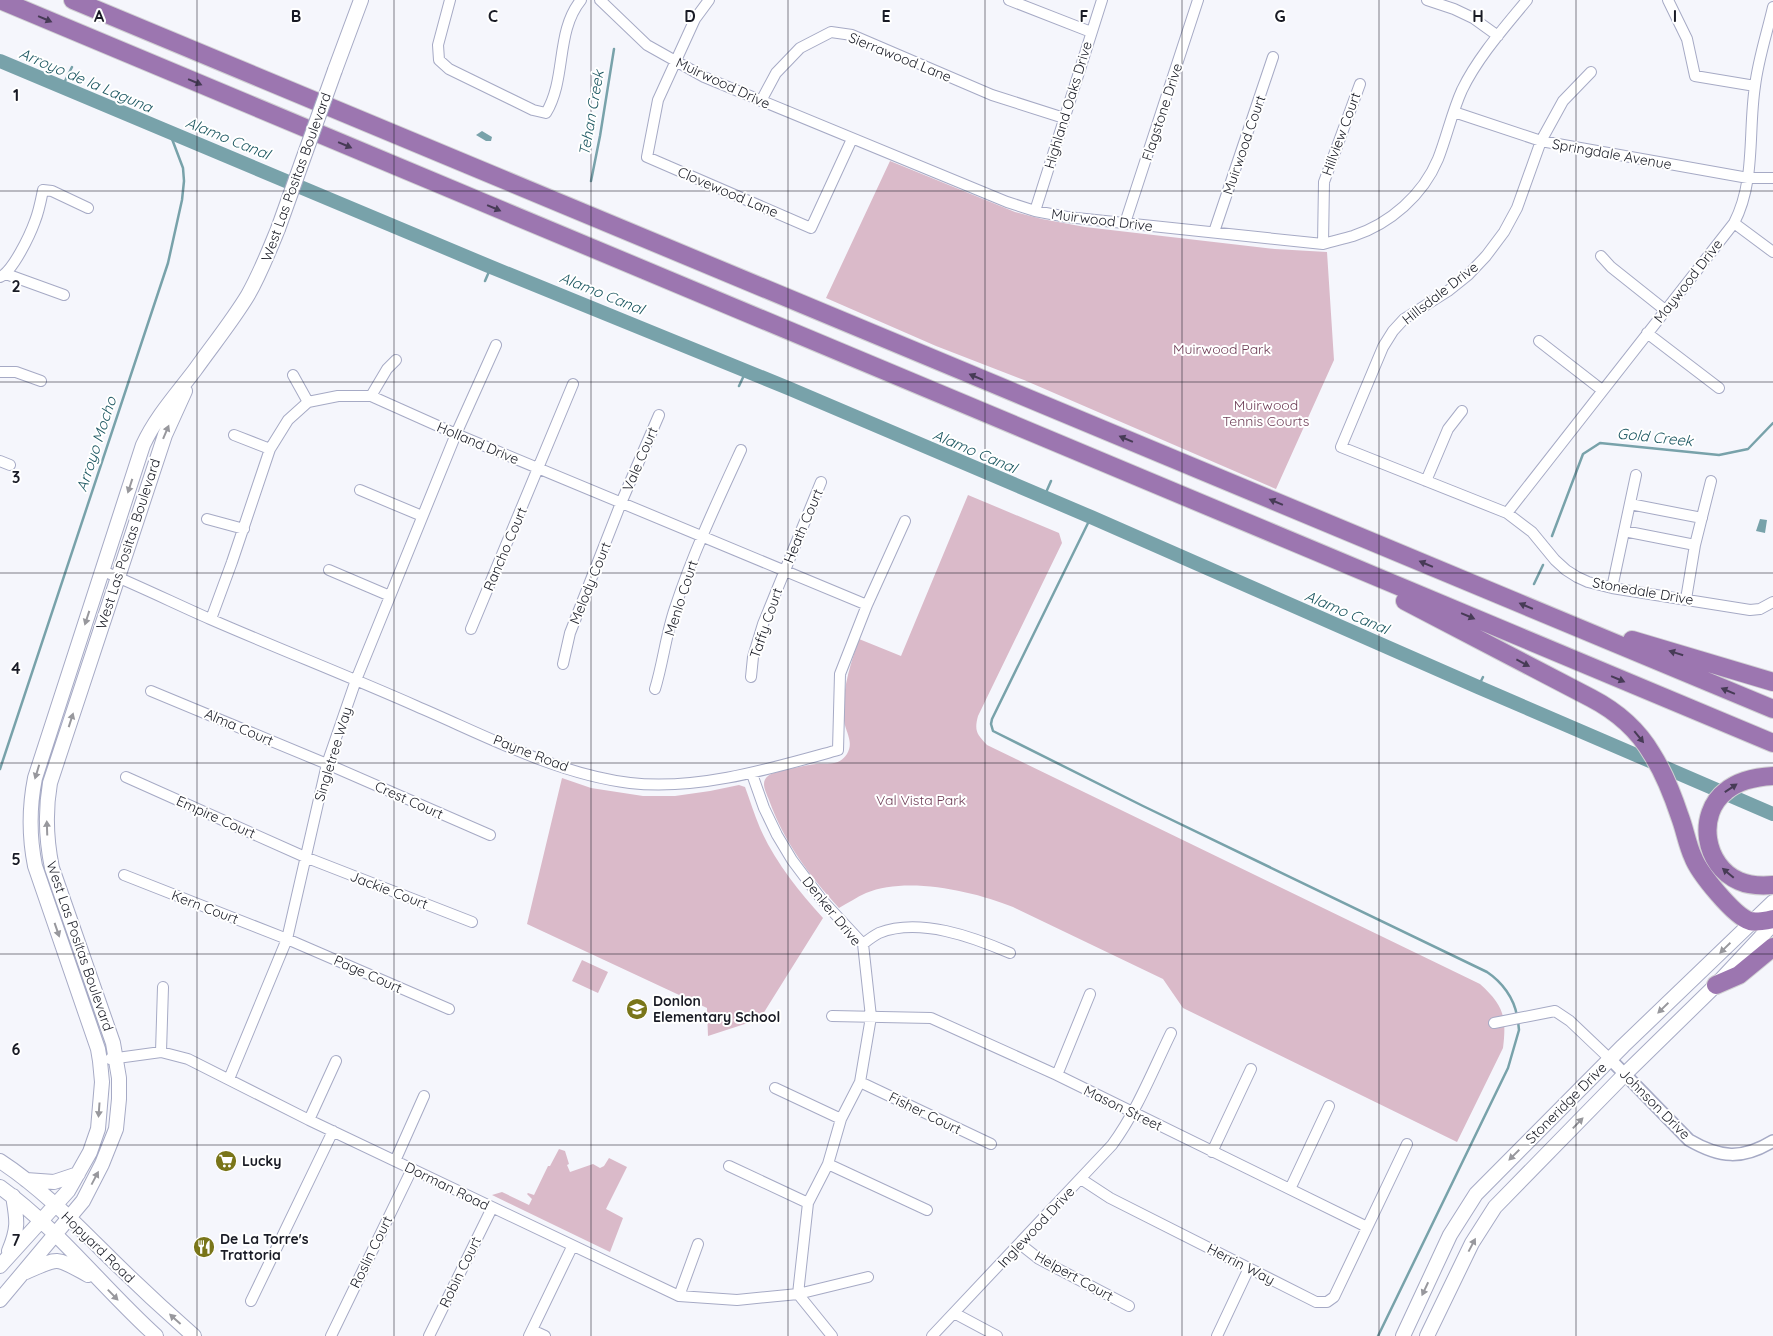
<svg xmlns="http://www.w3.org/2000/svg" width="1773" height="1336" viewBox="0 0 1773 1336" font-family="Quicksand,sans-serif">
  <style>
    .green { fill: #dabac9 }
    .water { fill: #78a2aa }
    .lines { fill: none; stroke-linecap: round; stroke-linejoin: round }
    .stream { stroke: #78a2aa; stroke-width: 2.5 }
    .river { stroke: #78a2aa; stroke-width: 14 }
    .minor-casing { stroke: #a6aac5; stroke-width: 12 }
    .tertiary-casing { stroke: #a6aac5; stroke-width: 14 }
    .secondary-casing { stroke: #a6aac5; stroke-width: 16 }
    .motorway-casing { stroke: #d1d1d3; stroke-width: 20 }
    .minor { stroke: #fff; stroke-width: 10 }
    .tertiary { stroke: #fff; stroke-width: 11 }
    .secondary { stroke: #fff; stroke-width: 14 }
    .motorway { stroke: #9c76b0; stroke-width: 18 }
    .secondary-bridge-casing { stroke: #a6aac5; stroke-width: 16; stroke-linecap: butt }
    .secondary-bridge { stroke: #fff; stroke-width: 14 }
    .oneway { fill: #473b56 }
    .oneway2 { fill: #98989d }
    .grid { fill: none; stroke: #191b25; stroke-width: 1; stroke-opacity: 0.55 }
    .labels { text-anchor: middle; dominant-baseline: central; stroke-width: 4; stroke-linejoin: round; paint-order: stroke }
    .street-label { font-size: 14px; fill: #191b25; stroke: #fff }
    .park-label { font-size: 14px; fill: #6e3d56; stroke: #fff }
    .poi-label { font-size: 14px; font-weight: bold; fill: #191b25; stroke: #fff; text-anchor: start }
    .water-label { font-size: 15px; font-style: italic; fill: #1c5761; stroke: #fff }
    .grid-label { font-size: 16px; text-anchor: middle; font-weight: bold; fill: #191b25; stroke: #fff; stroke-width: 4; stroke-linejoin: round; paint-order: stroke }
  </style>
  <rect width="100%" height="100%" fill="#f5f6fc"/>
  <path class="green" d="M890,161L1015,212L1042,219L1085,227L1145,234L1275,249L1327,252L1334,360L1276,489L1024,380L936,346L826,298Z
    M968,495L1059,533L1062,543L978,716C974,731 977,734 987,745L1480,984C1503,1005 1507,1016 1503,1048L1457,1142L1183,1008L1163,979L1013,907C973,891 907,876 866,893C857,897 848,903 839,908C809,875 784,842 769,800C766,792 760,782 768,776C774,771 808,765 816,764C829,763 839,766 847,754C854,742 846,733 844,721C841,693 850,665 859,639L901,656Z
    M562,778L591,788L643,796H675L710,791L739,785L745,787C750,800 754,814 760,828C775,862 798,890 823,918L761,1017L757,1020L708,1036L707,1008L527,924Z
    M582,960L608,972L598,993L572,981Z
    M559,1149L565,1151L569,1164L567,1165L570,1172L593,1164L600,1168L604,1166L609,1158L627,1167L606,1209L623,1218L610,1252L492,1195L502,1192L529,1205L532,1199L527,1194L528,1193L534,1195L548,1166H550Z"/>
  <path class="water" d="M482,131L492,137L491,141H486L476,135Z
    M1760,519L1767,520L1765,533L1756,531Z"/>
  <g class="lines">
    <path class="stream" d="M62,87L72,67
      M591,181L600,136L614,49
      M485,281L491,267
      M739,386L746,371
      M1044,497L1051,481
      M1091,517L992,719L991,724L993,731L1143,806L1487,972C1502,982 1514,998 1517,1016
      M1552,536L1583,454L1600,443L1719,455L1748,449L1773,423
      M1534,584L1543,565
      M1478,687L1483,677
      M0,769L168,263L182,200L184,181L183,168L172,139L160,128
      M1378,1336L1508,1068L1519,1030L1518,1021"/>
    <path class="river" d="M0,61L491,267L788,388L1091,517L1478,687L1773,814"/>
    <g class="minor-casing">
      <path id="minor" d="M450,0L438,45L439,60L449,69L533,110L546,113C567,78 555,32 581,0
        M600,0L647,45L704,77L1007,202L1035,211L1067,217L1323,244C1333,241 1343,239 1353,236C1390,224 1423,195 1438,159C1447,136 1452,112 1462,90C1478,57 1504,28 1527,0
        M709,0L695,19L658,100L647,157L811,228L852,139
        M1009,0L1091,32
        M1427,0L1454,9L1473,18L1498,36
        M1668,0L1687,39L1695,76L1755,86
        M1591,72L1563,101L1541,141L1517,208L1504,232L1486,256L1468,275L1448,291L1404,319L1393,331L1383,347L1341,447L1507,513L1532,532L1555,560L1566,570L1577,577L1588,582L1612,588L1750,610L1760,609L1773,602
        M761,101L776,73L800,48L831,32L852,35L992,95L1064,118
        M1454,112L1541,141L1748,178H1773
        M1035,211L1102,0
        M1125,223L1198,0
        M1734,223L1773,252
        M1214,232L1273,57
        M1323,244L1324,182L1360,84
        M1601,256L1611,267L1665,310
        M6,274L64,295
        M0,277C13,271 30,235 35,221C39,211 41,200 43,190L52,191L88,208
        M1647,333L1719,388
        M1539,341L1602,390
        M0,372H16L41,381
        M293,375L308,402
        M371,396L387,369L396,360
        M234,435L270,449
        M0,461L10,465
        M1426,481L1448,429L1462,411
        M360,490L422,516
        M1630,504L1702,518
        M1507,513L1734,223C1756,181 1748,131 1755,86C1758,60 1767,33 1773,7
        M207,519L244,529
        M1624,531L1695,545
        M329,570L390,596
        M103,571C139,586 174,603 210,619C279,649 348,676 416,706C484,735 556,774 630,783C698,791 773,768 838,750L840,674L867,605L905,521
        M1612,588L1636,475
        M1686,599L1695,545L1711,481
        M211,619L232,562L270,449L288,420L308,402L338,396H371L456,434L867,605
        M471,629L573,384
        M563,664L570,633L621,503L659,415
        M751,677L753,657L763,624L821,482
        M655,689C663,663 666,634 675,608C693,553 717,502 741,450
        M151,691L327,764L490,835
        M752,774L764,808L777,835L792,860L822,900L863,944L871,1017L860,1082L841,1119L828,1164L808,1203L798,1294L832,1336
        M126,777L305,857L472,922
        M124,875L287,939L449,1009
        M863,944C868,940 873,936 879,933C919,917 973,937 1010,953
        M832,1016L931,1018L1057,1075L1367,1227
        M1494,1023L1555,1011L1570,1021L1610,1059
        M161,1052L163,987
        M110,1059L161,1052L188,1059L309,1120L679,1296L737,1300L798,1294L868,1277
        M1057,1075L1090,994
        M229,1079L287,939L327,764L356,680L456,434L496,345
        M860,1082L991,1144
        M775,1088L841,1119
        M309,1120L336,1061
        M1212,1152L1251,1069
        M395,1161L424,1096
        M828,1164L927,1210
        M729,1166L808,1203
        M1081,1179L1110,1198L1316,1302H1327L1334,1297L1407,1144
        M1290,1189L1329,1106
        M1020,1244L1039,1259L1129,1306
        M679,1296L698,1244
        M251,1301L333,1131
        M954,1313L997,1336
        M532,1330L545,1336
        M331,1336L412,1169
        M429,1336L492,1208
        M529,1336L572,1247
        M932,1336L1112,1145C1137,1111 1153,1070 1171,1033
        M1217,1336L1249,1268"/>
    </g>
    <g class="tertiary-casing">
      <path id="tertiary" d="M1610,1059L1689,1140C1720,1158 1742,1160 1773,1141"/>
    </g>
    <g class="secondary-casing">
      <path id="secondary" d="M335,70L361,0
        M0,1161C37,1185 70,1218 101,1249C131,1279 162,1308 194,1336
        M26,1180L54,1182L78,1174
        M0,1187C58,1229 103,1288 156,1336
        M9,1251C19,1227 17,1220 13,1196
        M0,1266L68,1191L90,1152L98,1129L102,1082L100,1061L98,1049L35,866C29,836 29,808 35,778L143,445C156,417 176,395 195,370C212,346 233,320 248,295C260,274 269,251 278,229
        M26,1272C60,1257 55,1257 88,1275
        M0,1300L83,1201L102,1164L116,1129L119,1099V1078L113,1043L52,868C46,839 45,812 50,783L165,435L185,391
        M1403,1336L1450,1235L1476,1194L1623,1046L1773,902
        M1427,1336L1472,1243L1495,1207L1625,1074L1716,985L1773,924"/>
    </g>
    <g class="motorway-casing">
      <path id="motorway" d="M0,0L1773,743
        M73,0L1773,709
        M1405,601L1591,698C1616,711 1638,730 1652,754C1664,773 1673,796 1680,817C1685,830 1687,844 1693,857C1699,873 1734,916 1750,921C1756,922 1767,921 1773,919
        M1632,640L1773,682
        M1773,776C1756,777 1739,780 1726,791C1696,814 1704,866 1739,881C1750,886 1761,886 1773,885
        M1716,985L1739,975L1773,947"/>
    </g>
    <use href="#minor" class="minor"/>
    <use href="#tertiary" class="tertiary"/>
    <use href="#secondary" class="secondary"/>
    <use href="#motorway" class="motorway"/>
    <g class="secondary-bridge-casing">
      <path id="secondary-bridge" d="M278,229L335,70"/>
    </g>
    <use href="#secondary-bridge" class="secondary-bridge"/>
  </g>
  <defs><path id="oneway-solid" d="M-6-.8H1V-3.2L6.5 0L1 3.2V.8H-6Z" transform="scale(1.25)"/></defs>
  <g class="oneway">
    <use href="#oneway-solid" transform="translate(45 19) rotate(23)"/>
    <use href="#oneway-solid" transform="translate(195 82) rotate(23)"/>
    <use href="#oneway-solid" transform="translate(345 145) rotate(23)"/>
    <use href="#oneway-solid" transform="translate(494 208) rotate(23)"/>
    <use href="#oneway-solid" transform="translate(976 377) rotate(-157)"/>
    <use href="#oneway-solid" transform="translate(1126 439) rotate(-157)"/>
    <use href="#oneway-solid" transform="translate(1276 502) rotate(-157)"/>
    <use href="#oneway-solid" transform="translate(1426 564) rotate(-157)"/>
    <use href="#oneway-solid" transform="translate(1526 606) rotate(-157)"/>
    <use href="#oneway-solid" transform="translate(1468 616) rotate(23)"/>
    <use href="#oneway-solid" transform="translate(1676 653) rotate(-163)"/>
    <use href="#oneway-solid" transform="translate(1523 663) rotate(28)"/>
    <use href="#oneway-solid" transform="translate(1618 679) rotate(23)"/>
    <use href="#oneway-solid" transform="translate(1728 691) rotate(-157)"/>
    <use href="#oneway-solid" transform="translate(1639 737) rotate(51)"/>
    <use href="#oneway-solid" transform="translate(1731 788) rotate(-34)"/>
    <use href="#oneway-solid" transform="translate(1728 873) rotate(-140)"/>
  </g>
  <g class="oneway2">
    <use href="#oneway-solid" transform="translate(166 432) rotate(-67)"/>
    <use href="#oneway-solid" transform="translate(130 486) rotate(108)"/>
    <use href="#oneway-solid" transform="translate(87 618) rotate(108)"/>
    <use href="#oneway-solid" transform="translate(71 720) rotate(-72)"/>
    <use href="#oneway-solid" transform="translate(37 772) rotate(107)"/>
    <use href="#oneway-solid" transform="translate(47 828) rotate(-92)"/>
    <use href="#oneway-solid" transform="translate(57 930) rotate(71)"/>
    <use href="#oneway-solid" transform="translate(1725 948) rotate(136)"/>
    <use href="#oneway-solid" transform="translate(1663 1008) rotate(136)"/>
    <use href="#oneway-solid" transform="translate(99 1110) rotate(94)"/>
    <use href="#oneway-solid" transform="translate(1578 1123) rotate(-46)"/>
    <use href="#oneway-solid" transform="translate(1514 1155) rotate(135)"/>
    <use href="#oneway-solid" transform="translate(95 1178) rotate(-62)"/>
    <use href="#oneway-solid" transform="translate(1472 1245) rotate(-62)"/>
    <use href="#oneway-solid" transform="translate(1425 1289) rotate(115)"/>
    <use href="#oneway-solid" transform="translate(113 1295) rotate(46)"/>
    <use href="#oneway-solid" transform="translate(175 1319) rotate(-138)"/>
  </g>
  <path class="grid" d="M197,0V1336M394,0V1336M591,0V1336M788,0V1336M985,0V1336M1182,0V1336M1379,0V1336M1576,0V1336M0,191H1773M0,382H1773M0,573H1773M0,763H1773M0,954H1773M0,1145H1773"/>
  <defs>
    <g id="school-disc" transform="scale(1.125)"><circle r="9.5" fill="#797519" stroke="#fff"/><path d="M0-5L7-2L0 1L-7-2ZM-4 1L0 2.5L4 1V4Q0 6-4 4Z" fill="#fff"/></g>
    <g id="supermarket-disc" transform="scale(1.125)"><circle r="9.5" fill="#797519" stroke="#fff"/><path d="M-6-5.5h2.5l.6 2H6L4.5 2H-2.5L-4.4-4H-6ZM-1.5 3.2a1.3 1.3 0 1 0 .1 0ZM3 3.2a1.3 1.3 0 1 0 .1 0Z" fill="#fff"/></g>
    <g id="restaurant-disc" transform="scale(1.125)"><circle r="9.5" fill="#797519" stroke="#fff"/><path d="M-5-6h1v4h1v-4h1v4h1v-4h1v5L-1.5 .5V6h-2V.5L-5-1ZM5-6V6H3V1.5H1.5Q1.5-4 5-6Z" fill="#fff"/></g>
  </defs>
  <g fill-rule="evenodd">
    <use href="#school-disc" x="637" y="1009"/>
    <use href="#supermarket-disc" x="226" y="1161"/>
    <use href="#restaurant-disc" x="204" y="1247"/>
  </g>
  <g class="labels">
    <g class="street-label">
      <text transform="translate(900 57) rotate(22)">Sierrawood Lane</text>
      <text transform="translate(723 83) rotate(25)">Muirwood Drive</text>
      <text transform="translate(1068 105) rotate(-73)">Highland Oaks Drive</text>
      <text transform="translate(1162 112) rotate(-72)">Flagstone Drive</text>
      <text transform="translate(1341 134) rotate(-70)">Hillview Court</text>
      <text transform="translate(1244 145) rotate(-71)">Muirwood Court</text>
      <text transform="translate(1612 154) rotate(10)">Springdale Avenue</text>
      <text transform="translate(296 177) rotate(-70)">West Las Positas Boulevard</text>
      <text transform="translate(728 192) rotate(23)">Clovewood Lane</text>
      <text transform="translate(1102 220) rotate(7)">Muirwood Drive</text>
      <text transform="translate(1688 281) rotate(-52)">Maywood Drive</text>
      <text transform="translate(1440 293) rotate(-38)">Hillsdale Drive</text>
      <text transform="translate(478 443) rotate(23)">Holland Drive</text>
      <text transform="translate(640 459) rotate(-67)">Vale Court</text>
      <text transform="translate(803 526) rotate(-67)">Heath Court</text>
      <text transform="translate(128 544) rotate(-72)">West Las Positas Boulevard</text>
      <text transform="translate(505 549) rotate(-67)">Rancho Court</text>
      <text transform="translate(590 583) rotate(-68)">Melody Court</text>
      <text transform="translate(1643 591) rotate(10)">Stonedale Drive</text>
      <text transform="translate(681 598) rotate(-72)">Menlo Court</text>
      <text transform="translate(766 623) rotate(-71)">Taffy Court</text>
      <text transform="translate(239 727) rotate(23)">Alma Court</text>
      <text transform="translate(531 753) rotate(21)">Payne Road</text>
      <text transform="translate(333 754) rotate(-73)">Singletree Way</text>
      <text transform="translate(409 800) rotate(24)">Crest Court</text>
      <text transform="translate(216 817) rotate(24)">Empire Court</text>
      <text transform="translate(389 890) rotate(21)">Jackie Court</text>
      <text transform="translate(205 907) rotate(21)">Kern Court</text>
      <text transform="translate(832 911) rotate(51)">Denker Drive</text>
      <text transform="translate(80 946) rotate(71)">West Las Positas Boulevard</text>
      <text transform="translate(368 974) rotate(24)">Page Court</text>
      <text transform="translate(1566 1103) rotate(-45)">Stoneridge Drive</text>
      <text transform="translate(1655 1104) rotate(45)">Johnson Drive</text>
      <text transform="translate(1123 1108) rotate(26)">Mason Street</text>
      <text transform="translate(925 1113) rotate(26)">Fisher Court</text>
      <text transform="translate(447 1186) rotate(26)">Dorman Road</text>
      <text transform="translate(1036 1227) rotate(-47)">Inglewood Drive</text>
      <text transform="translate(98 1247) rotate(44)">Hopyard Road</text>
      <text transform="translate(371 1252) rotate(-64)">Roslin Court</text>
      <text transform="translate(1241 1264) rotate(27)">Herrin Way</text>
      <text transform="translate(460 1272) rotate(-64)">Robin Court</text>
      <text transform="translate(1074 1276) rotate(29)">Helpert Court</text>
    </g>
    <g class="park-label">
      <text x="1222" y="349">Muirwood Park</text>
      <text x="1266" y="405">Muirwood<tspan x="1266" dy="16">Tennis Courts</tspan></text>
      <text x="921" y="800">Val Vista Park</text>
    </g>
    <g class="poi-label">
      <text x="653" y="1001">Donlon<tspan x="653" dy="16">Elementary School</tspan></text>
      <text x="242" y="1161">Lucky</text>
      <text x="220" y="1239">De La Torre's<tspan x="220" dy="16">Trattoria</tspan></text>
    </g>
    <g class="water-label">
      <text transform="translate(86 80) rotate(23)">Arroyo de la Laguna</text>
      <text transform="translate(591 113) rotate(-80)">Tehan Creek</text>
      <text transform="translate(228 138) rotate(22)">Alamo Canal</text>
      <text transform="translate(602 293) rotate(22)">Alamo Canal</text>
      <text transform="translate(1655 437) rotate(6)">Gold Creek</text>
      <text transform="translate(96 444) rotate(-72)">Arroyo Mocho</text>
      <text transform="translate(975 451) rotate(23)">Alamo Canal</text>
      <text transform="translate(1347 612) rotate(23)">Alamo Canal</text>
    </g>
  </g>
  <g class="grid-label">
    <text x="99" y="22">A</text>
    <text x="296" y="22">B</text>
    <text x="493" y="22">C</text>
    <text x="690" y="22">D</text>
    <text x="886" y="22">E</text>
    <text x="1084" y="22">F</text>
    <text x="1280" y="22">G</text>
    <text x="1478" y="22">H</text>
    <text x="1675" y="22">I</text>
    <text x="16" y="101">1</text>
    <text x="16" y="292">2</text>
    <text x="16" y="483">3</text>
    <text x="16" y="674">4</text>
    <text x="16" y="865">5</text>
    <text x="16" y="1055">6</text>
    <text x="16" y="1246">7</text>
  </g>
</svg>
